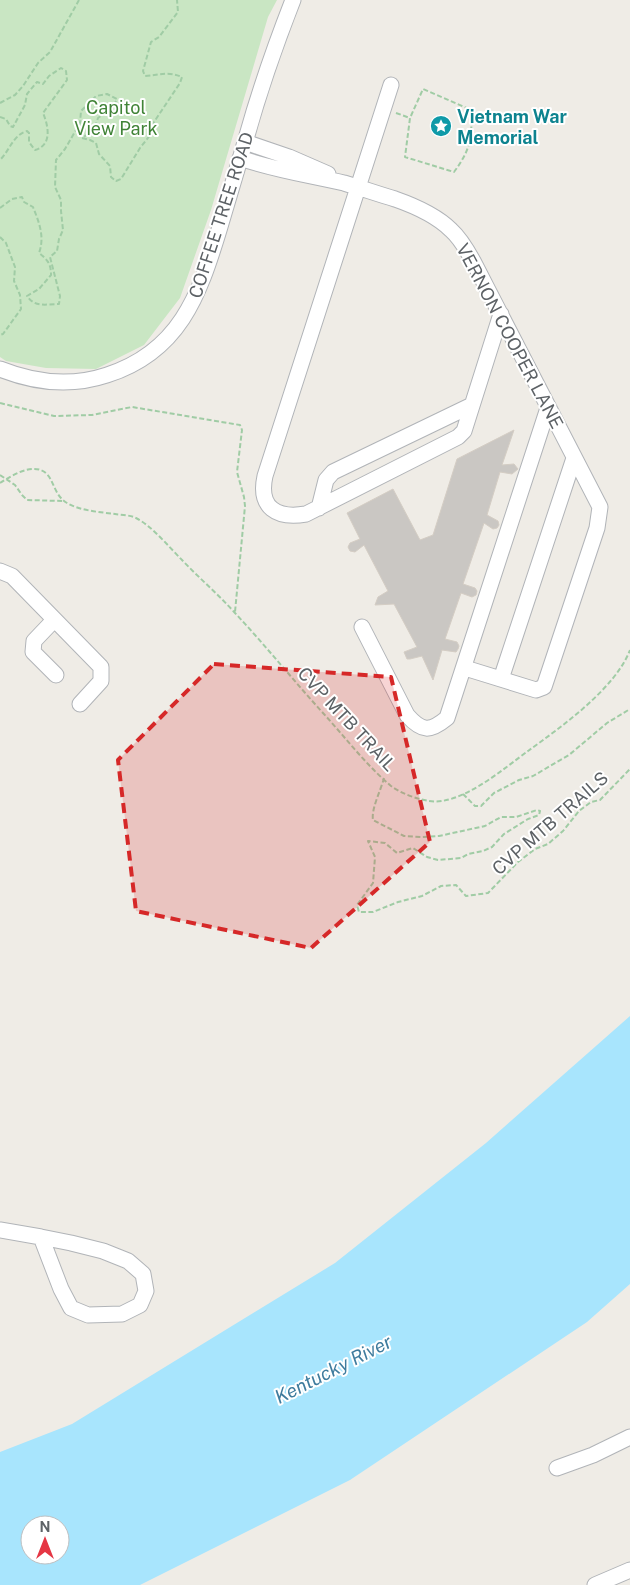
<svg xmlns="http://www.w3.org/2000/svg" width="630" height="1585" viewBox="0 0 630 1585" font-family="'Public Sans',sans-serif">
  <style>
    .green { fill: #c9e6c3 }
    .water { fill: #a8e5fd; fill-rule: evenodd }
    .building { fill: #cac7c3; stroke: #d4cdc4 }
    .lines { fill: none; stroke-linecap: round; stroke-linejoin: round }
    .minor-casing { stroke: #b1b4b8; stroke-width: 17 }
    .path { stroke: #a0cca5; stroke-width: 2; stroke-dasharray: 5 2.5; stroke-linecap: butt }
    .minor { stroke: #fff; stroke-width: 15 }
    .marked { fill: #d62828; fill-opacity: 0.2; stroke: #d62828; stroke-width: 4; stroke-dasharray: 10 6; stroke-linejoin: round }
    .labels { text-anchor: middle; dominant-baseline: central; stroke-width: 4; stroke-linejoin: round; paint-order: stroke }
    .park-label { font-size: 18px; fill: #408337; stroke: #fff }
    .culture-label { font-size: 18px; font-weight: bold; fill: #0d838f; stroke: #fff; text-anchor: start }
    .street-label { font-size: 18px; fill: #5d6266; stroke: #fff }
    .water-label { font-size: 19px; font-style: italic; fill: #3f7c9e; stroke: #fff }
  </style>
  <rect width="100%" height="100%" fill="#efece6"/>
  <path class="green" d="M0,0H277L268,17L211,210L180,298L144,345L96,369L46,368L6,361L0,357Z"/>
  <path class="water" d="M630,1016V1284L587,1322L350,1480L140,1585H0V1452L72,1424L335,1263L486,1143ZM30,1525H60V1555H30Z"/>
  <path class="building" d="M514,430L502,465L514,464L518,469L512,474L500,472L487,515L498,521L499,525L497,528L493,529L484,523L463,584L475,588L477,591L476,595L472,597L461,593L445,639L457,642L459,646L458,649L456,652L442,650L433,680L422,656L410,659H407L404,652L417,647L394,604L375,605L378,597L388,591L364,545L355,552L350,551L348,547L350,543L360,539L347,513L393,489L420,540L433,535L457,459Z"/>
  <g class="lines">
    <g class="minor-casing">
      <path id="minor" d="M391,85L265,476C258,508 277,519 306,514L458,437L464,431L501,314
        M245,142L289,157L328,174
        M240,158C274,170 309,175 344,183C361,188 378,194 395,199C415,206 436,215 451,230C460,238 467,250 473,261L600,507L597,528L544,687L536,690L465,668
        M0,369C35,383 71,387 107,375C179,352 199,296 219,230C228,200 237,170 246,139C259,92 275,46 293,0
        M319,508L326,480L333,472L472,405
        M0,571L12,576L101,667V681L80,704
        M54,620L34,641L33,652L56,675
        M362,627L407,715C422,732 430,732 447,718L548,408
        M501,679L574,458
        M0,1230L41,1237L71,1243L103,1251L128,1261L143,1274L146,1291L140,1305L122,1314L88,1315L71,1308L61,1289L41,1237
        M557,1468L593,1455L630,1437
        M595,1585L630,1570"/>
    </g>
    <path class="path" d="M0,103L15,95L23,86L38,63L50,52L79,0
      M396,113L410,118L405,157L454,172C469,152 475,135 469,109L423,89L410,118
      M0,117L6,119L10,126L13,127L25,105L27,94L37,82L43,84L49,76L61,68L66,71L67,80L43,113C48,125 53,145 35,150L29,142V133L27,131C13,135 10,150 0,160
      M0,208L12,199L22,197L24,202L33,207C39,222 45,237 39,253C48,260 51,264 51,275L39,289L27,296C35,308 47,304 59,304L60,296L50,257L57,251L59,239L63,230L61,211V200L55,187L56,160L65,149L80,123L81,111L96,96L107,94L117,99L113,107L98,118L94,130L82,138L90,140L96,143L99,154L110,166L111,177L116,181L121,179L140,148L151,134L154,122L180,83L182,77C168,71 159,75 145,76L143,71L151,42L159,37L178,12L177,0
      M0,237L6,243L15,267L14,281L20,295L21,309L3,334L0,335
      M0,403L54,416L92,415L132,407L240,425L242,430L237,472L244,497L245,506L235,612
      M0,475L15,485L22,495L27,500L62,501
      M0,483C14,474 40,458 51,480C55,488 58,498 67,503C81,511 100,512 115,514C122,515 130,515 136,518C152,526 169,547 182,560C199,578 218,594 235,613C265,645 293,680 323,713C345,737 366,765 391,786C402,794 417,799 429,801C461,806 503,769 528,751C561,727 615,689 630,650
      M384,778C381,790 371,809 373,820L404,836L422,837L439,836L485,826L501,817H516L537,810L540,811L539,815L528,819L504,834L492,847L483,851L468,854L461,858L438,860L427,857L413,848L397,853L385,843L368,841L375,857L373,883L357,905L359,912H373L398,902L422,896L441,886L456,885L466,896L488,893L518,862L535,849L548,844L563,831L579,811L591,802L600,800L630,769
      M463,794L475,806H481L494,793L519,780L533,776L569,755L607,723L630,709"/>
    <use href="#minor" class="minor"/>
  </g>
  <path class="marked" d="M214,664L391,677L430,842L311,948L136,911L118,760Z"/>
  <defs>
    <g id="sight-disc" transform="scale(1.125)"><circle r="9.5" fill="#0f9aa8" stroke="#fff"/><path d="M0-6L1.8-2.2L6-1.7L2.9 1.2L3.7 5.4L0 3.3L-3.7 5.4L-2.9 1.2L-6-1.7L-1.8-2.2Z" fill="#fff"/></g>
  </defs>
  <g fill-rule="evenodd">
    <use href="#sight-disc" x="441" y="126"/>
  </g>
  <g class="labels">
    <g class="park-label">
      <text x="116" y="107">Capitol<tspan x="116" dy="21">View Park</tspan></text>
    </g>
    <g class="culture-label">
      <text x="457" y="116">Vietnam War<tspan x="457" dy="21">Memorial</tspan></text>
    </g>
    <g class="street-label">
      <text transform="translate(221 215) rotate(-72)">COFFEE TREE ROAD</text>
      <text transform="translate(510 336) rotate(62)">VERNON COOPER LANE</text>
      <text transform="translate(347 719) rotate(47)">CVP MTB TRAIL</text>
      <text transform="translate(550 823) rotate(-41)">CVP MTB TRAILS</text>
    </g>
    <g class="water-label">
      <text transform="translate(333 1369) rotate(-27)">Kentucky River</text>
    </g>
  </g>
  <g transform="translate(45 1540)"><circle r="24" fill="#ffffff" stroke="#bec0c2"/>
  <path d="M0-4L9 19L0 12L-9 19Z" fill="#e53644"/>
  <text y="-8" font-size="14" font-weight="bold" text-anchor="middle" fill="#5d6266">N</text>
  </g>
</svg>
